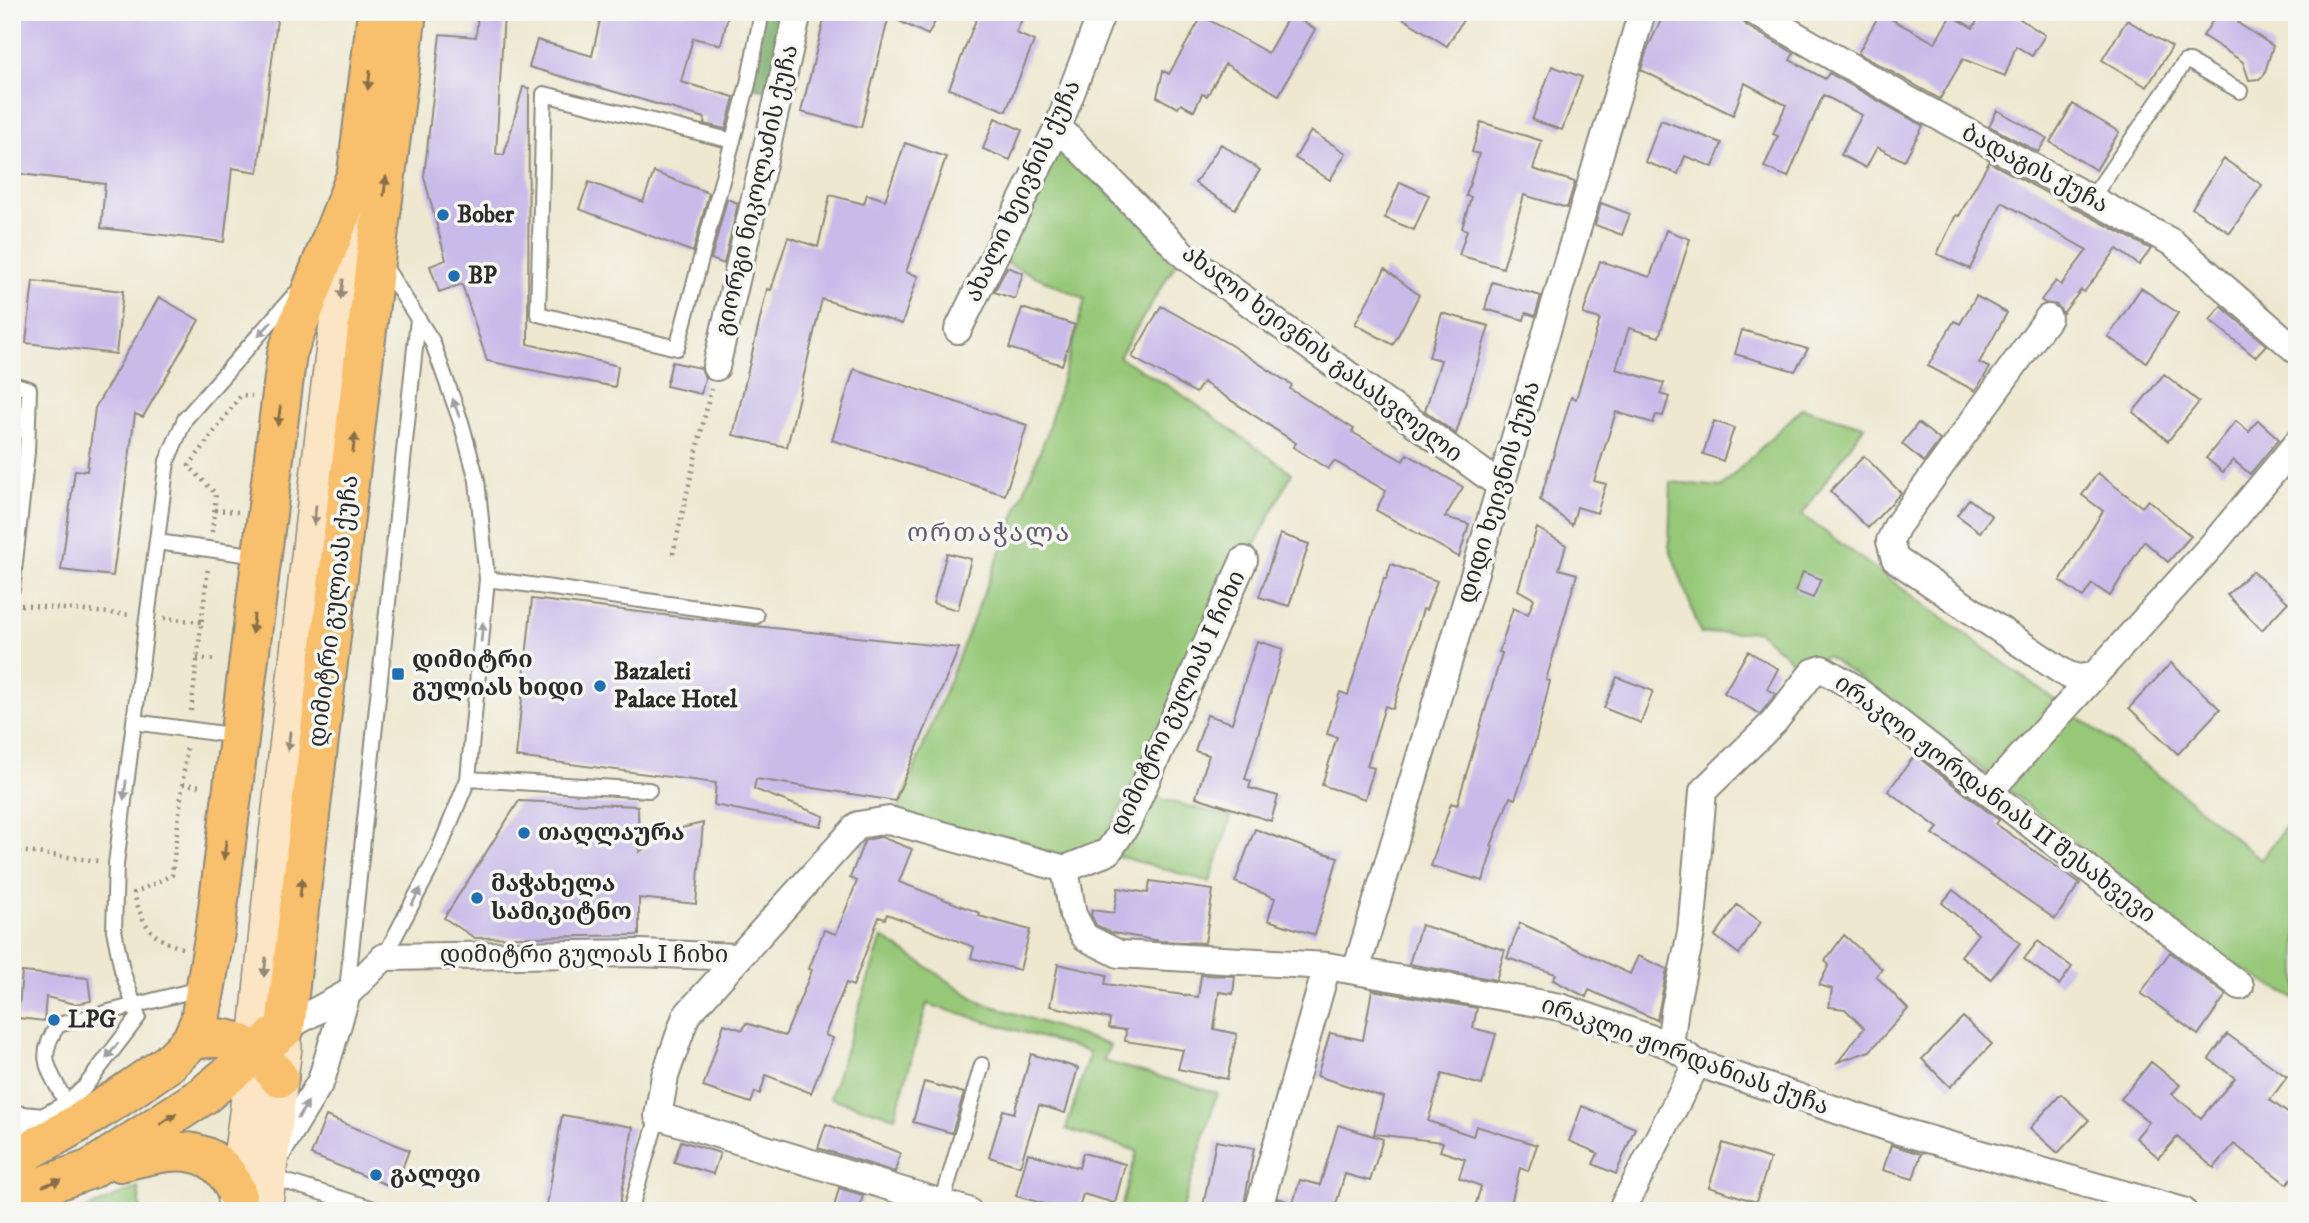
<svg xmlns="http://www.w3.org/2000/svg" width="2309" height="1223" viewBox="0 0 2309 1223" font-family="'IM FELL DW Pica','Noto Serif Georgian',serif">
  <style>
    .green { fill: #96c878; stroke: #607a52; stroke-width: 2 }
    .forest { fill: #78ac68; stroke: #526c4a; stroke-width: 2 }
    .building { fill: #c9bbe9 }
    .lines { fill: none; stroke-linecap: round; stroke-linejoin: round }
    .service-casing { stroke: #8c8a7e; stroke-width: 18 }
    .minor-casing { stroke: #8c8a7e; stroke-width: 30 }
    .secondary-casing { stroke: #8c8a7e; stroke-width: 40 }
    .trunk-casing { stroke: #8c8a7e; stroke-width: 42 }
    .path { stroke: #8c8a7e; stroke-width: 4.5; stroke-dasharray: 2 5; stroke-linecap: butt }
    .service { stroke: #fff; stroke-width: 14 }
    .minor { stroke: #fff; stroke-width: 26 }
    .secondary { stroke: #fce5c4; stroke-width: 37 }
    .trunk { stroke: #f8bf6c; stroke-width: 38 }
    .oneway { fill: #876e48 }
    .oneway2 { fill: #948878 }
    .oneway3 { fill: #a0a0a0 }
    .poi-dot { fill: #1f6fb2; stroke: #f6f6f2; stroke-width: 2.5 }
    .labels { text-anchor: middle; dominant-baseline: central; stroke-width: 7; stroke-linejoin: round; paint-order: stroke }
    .street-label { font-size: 24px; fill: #2b2b2b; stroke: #f6f6f2 }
    .poi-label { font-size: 24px; font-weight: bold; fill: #2b2b2b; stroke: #f6f6f2; text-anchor: start }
    .neighbourhood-label { font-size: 26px; letter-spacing: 2px; fill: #625d6e; stroke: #f6f6f2 }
  </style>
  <rect width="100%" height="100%" fill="#f6f6f2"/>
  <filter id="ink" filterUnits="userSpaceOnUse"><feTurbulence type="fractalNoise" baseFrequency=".0143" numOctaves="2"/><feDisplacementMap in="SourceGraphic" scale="14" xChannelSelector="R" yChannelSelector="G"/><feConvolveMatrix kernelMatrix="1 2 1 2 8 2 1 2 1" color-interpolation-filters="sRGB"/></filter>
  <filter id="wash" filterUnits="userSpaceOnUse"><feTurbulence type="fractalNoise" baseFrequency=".00686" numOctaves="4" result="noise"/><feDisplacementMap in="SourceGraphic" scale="28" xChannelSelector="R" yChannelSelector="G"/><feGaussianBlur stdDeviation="1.57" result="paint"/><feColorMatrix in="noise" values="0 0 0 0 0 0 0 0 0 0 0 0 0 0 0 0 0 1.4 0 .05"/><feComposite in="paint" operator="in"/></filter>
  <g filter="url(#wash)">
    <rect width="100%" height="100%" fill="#eee8d0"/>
    <path class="green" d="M1061,147L1178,260L1119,357L1177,391L1292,473L1102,844L1063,858L896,815L1046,436L1085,299L1000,260Z
      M1802,408L1864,426L1802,515L2175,788L2261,860L2297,811V1000L2216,954L1904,708L1826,656L1802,670L1758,631L1701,634L1669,546L1671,482L1721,487Z
      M1149,796L1231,817L1210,882L1114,855Z
      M882,937L980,1002L1110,1045L1103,1061L1217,1093L1182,1211H1120L1137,1151L1066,1129L1090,1052L927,1004L895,1117L830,1098Z
      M138,1187L141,1211H82Z"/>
    <path class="forest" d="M761,12H791L769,91L741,84Z"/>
    <g id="blocks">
      <path class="building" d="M12,12H278L258,172L232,168L224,242L101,228L105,184L12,173Z
        M478,12H504L496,154L504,155L523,87L529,88L528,344L618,366L615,387L487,361L462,284L439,292L430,266L446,260L424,177L440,34L476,37Z
        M608,12H729L721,45L693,38L681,82L734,97L726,129L704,124L705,118L529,67L537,40L592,56L601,16L607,17Z
        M826,12H940L928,35L889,16L861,127L801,112Z
        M979,12H1025L1016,33L1034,41L1006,111L949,89Z
        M1393,12H1468L1447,46Z
        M1665,12H1739L1742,20L1747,26L1794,53L1790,60L1825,79L1829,73L1923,126L1904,161L1877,147L1866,168L1841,155L1862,115L1823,95L1788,177L1764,167L1778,136L1773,134L1786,105L1745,83L1733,115L1641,70L1647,49Z
        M1982,12H2009L2045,35L2032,56L2016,46L2005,76L1963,59L1940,99L1858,53L1880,13L1935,43L1951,15L1973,28Z
        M2218,12H2246L2238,23L2273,46L2264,75L2259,79L2249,80L2243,62L2203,36Z
        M1290,14L1315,29L1279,95L1225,64L1207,96L1202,94L1194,111L1181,104L1178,108L1157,97L1163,71L1169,74L1202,16L1268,53Z
        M2127,20L2172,47L2147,87L2102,60Z
        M1552,66L1582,77L1562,130L1532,120Z
        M2073,104L2119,132L2096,170L2050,142Z
        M1997,110L2047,138L2038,152L1989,126Z
        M995,118L1022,130L1010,160L983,149Z
        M1661,120L1722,143L1713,167L1685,156L1678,174L1645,162Z
        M1481,122L1542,141L1533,169L1575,182L1567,208L1524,195L1503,268L1459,255L1467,230L1462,228L1471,197L1466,196L1479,154L1472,152Z
        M1311,131L1346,153L1330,180L1295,158Z
        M905,143L946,157L906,272L918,276L902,324L822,299L787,447L733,435L767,289L771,290L788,237L818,247L830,195L864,204L867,194L885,200Z
        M1221,144L1260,170L1235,209L1195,183Z
        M2224,159L2262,185L2230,233L2192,208Z
        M1989,162L2151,249L2139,265L2117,249L2084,292L2081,290L2063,313L2057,305L2045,303L2041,300L2056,281L2061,285L2087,250L2002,202L1970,269L1937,254L1956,215L1959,216Z
        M654,172L709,193L693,252L579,209L589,182L643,202Z
        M1400,182L1429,195L1414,230L1385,218Z
        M727,199L738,203L724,264L711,259Z
        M1601,203L1630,214L1622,235L1595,225Z
        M1666,230L1690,239L1659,337L1629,328L1616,369L1664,383L1660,394L1669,397L1663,416L1656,415L1653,423L1616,412L1594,481L1606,484L1597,513L1577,507L1572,525L1540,500L1571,397L1576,399L1600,319L1583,314L1600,261L1650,277Z
        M1007,267L1023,273L1015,299L994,292Z
        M1385,269L1419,295L1393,345L1355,324Z
        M33,281L123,291L116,354L26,343Z
        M1492,282L1541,296L1535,316L1526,313L1524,320L1485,309Z
        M2141,288L2178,313L2146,362L2108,337Z
        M1976,296L2007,313L1979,363L1990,368L1975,391L1928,366L1954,321L1960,324Z
        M159,297L199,320L143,417L135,414L113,576L61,570L75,470L87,471L95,408Z
        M1161,306L1229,344L1292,385L1290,389L1354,429L1352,432L1403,461L1407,454L1463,487L1445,517L1469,524L1459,557L1376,510L1386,491L1334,461L1328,469L1293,447L1296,443L1203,382L1196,393L1132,357Z
        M2221,306L2266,345L2255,357L2210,320Z
        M1022,308L1075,325L1062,365L1009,348Z
        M1442,313L1489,326L1456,434L1425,411L1441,360L1429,357Z
        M1742,330L1808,349L1795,371L1735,354Z
        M672,362L701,368L705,378L701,394L666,386Z
        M854,369L1027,425L1005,495L832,440Z
        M2164,374L2199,402L2168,441L2133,412Z
        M2258,420L2279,439L2250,474L2233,460L2223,472L2206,458L2236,421L2249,432Z
        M1714,421L1734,428L1723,461L1703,454Z
        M1918,423L1940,440L1924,462L1902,444Z
        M1864,456L1901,493L1868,528L1830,491Z
        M2098,473L2142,507L2148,500L2191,536L2168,562L2144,541L2110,596L2092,584L2083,597L2060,581L2103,511L2082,495Z
        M1969,499L1992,516L1980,532L1957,515Z
        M1537,528L1566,545L1559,569L1577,574L1546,680L1550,681L1535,743L1515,799L1510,797L1491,846L1493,847L1483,881L1431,866L1451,803L1457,805L1502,653L1499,652L1513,608L1528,614L1534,599L1518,590Z
        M1280,534L1309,544L1289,606L1259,597Z
        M947,553L971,559L958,610L933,603Z
        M1391,564L1437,581L1426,610L1423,609L1393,709L1385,706L1367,766L1374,768L1365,799L1322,785L1337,737L1327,734L1340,692L1348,695L1384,578L1386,579Z
        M2252,571L2288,602L2262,630L2227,595Z
        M1803,572L1821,579L1813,598L1795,591Z
        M532,599L755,626L959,648L895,801L756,779L754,789L824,816L821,826L714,805L716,783L516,757Z
        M1257,641L1283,649L1245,779L1251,781L1249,788L1278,796L1271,821L1196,797L1209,755L1195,751L1207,715L1232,723Z
        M1748,651L1778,669L1767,689L1776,694L1760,714L1724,693Z
        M2171,663L2220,709L2178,754L2129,708Z
        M1617,677L1653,691L1641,723L1604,708Z
        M1915,755L1999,820L1996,824L2080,883L2055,919L1933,834L1938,828L1888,791Z
        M519,801L638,806L639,852L677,829L703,823L696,904L639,898V935L475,938L444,918Z
        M1255,829L1306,848L1338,857L1315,935L1268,920L1275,898L1235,882Z
        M881,837L912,849L899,882L980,913L979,916L1030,930L1020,970L971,958L974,947L887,914L885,919L879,917L853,986L846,983L825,1035L833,1038L811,1093L766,1075L760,1094L755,1092L751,1103L703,1087L724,1024L743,1030L746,1023L785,1036L812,970L809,969L824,930L836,934L857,881L850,878L864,842L866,840Z
        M1150,881L1213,890L1205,943L1160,941L1113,933L1096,925L1091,915L1092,910L1114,913L1118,888L1148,893Z
        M1953,890L2020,943L1991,979L1961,956L1978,934L1942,903Z
        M1737,905L1761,922L1739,954L1715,936Z
        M1520,923L1630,974L1638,956L1667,969L1657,1020L1589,990L1586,997L1553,980L1556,974L1507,958Z
        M1421,925L1505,950L1496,980L1409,964Z
        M1844,935L1882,969L1876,976L1908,1009L1870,1051L1838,1062L1864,1028L1845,1009L1829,1007L1832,989L1819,985L1829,965L1825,961Z
        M2038,941L2072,967L2059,985L2024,959Z
        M2170,952L2226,995L2198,1035L2141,993Z
        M1058,964L1107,975L1105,984L1198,997L1201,975L1235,976L1233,994L1219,992L1214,1029L1237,1034L1227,1079L1178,1069L1183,1050L1125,1041L1126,1030L1109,1028L1110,1019L1050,1006Z
        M22,972L88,978L91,1001L75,1004L46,997L44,1021L18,1018Z
        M1372,990L1477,1008L1473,1028L1496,1034L1482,1085L1442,1074L1428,1121L1473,1136L1476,1126L1537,1145L1528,1171L1520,1168L1509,1211H1474L1481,1186L1459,1178L1465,1159L1440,1151L1443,1142L1374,1134L1383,1097L1317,1076L1330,1033L1363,1040Z
        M1963,1017L1992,1044L1950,1087L1922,1059Z
        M2227,1034L2287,1077L2270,1100L2297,1120V1171L2287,1184L2234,1144L2214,1168L2177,1137L2159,1158L2136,1138L2149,1122L2121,1099L2151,1062L2180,1085L2172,1094L2201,1118L2235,1078L2209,1059Z
        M1031,1054L1078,1068L1065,1113L1039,1105L1020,1166L989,1157L1003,1110L1014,1113Z
        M924,1082L964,1093L952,1133L913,1122Z
        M2061,1094L2089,1120L2058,1153L2030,1128Z
        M1582,1106L1635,1128L1616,1174L1593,1164L1598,1153L1569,1141Z
        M562,1115L633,1127L619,1211H546Z
        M326,1116L409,1150L395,1188L311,1155Z
        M826,1124L900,1153L895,1172L818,1148Z
        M1338,1125L1383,1139L1370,1181L1345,1174L1334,1211H1274L1278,1198L1293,1203L1300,1180L1320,1185Z
        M681,1141L720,1153L713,1174L674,1162Z
        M1216,1141L1254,1148L1243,1211H1202Z
        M1723,1143L1770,1159L1756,1202L1709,1187Z
        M1891,1145L1921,1154L1913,1179L1883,1170Z
        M1028,1153L1079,1168L1083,1153L1125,1164L1115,1203L1083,1194L1078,1211H1070L1016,1196Z
        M839,1188L863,1195L859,1211H833Z"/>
    </g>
  </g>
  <g filter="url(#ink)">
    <use href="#blocks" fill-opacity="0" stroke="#8c8a7e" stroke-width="2"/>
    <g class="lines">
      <g class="service-casing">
        <path id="service" d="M733,141L544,94L538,314L677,348L748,84L762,12
          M2091,199L2185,62H2190L2240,91
          M383,264L432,341L461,422L477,480L487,579L468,779L435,860L384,957
          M12,384L29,389L27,452L12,589
          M157,542L259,556
          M487,579L756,616
          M134,722L238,736
          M468,779L649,790
          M347,990L418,319
          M66,1103C50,1070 35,1059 58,1025L203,988
          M37,1119L66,1103L84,1088L138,1017L122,970L114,930L116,864L167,461L185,419L295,294
          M268,1176L381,1211
          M942,1203L982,1065
          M630,1211L658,1116"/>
      </g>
      <g class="minor-casing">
        <path id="minor" d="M1755,12L1910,101L2173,243L2297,351
          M1058,127L1185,256L1501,486
          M2048,318L1897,526L1890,541L1895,559L2066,674L2078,678L2092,676
          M958,330L1058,127L1102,12
          M716,367L798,12
          M1989,792L2215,542L2297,443
          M1065,869L1073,915L1085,937L1119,954L1327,966L1560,1007L1670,1045L1697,1063L1896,1130L2183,1211
          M1356,971L1642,12
          M285,1028L347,994L384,957L639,953L737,957
          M1670,1045L1675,1007L1691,933L1703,791L1774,722L1813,672L1822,669L1850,685L2240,986
          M12,1119L75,1125
          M274,1158L321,1081L347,994
          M968,1211L658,1116L665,1076L686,1016L858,825L889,820L1065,869L1108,852L1127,824L1244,560
          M1258,1211L1327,966
          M1621,1211L1697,1063"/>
      </g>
      <g class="secondary-casing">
        <path id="secondary" d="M235,1211L256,1053L275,861L327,409L354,201
          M263,1211L283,1047"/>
      </g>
      <g class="trunk-casing">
        <path id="trunk" d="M191,1041C231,1031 255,1046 279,1078
          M12,1160L75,1125L118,1098L169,1063L191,1041L200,1021L215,932L287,353L357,173L377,12
          M120,1162C167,1150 215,1137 237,1194
          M12,1193L31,1190L91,1169L204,1095L285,1028L376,253L407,12"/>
      </g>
      <path class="path" d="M215,510L238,512
        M212,532L216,494L189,466L241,395L252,396
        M673,554L711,389
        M21,605L131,615
        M164,618L202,622
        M197,658L217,660
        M191,711L208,567
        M183,784L203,786
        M12,850L98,861
        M182,948C151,939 142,924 134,893L172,875L187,745"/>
      <use href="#service" class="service"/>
      <use href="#minor" class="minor"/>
      <use href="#secondary" class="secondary"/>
      <use href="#trunk" class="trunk"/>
    </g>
    <defs><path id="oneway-solid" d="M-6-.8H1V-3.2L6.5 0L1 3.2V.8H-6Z" transform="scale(1.75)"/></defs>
    <g class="oneway">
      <use href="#oneway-solid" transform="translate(369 80) rotate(97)"/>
      <use href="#oneway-solid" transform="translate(385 186) rotate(-83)"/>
      <use href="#oneway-solid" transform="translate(279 416) rotate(98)"/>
      <use href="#oneway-solid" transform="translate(354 443) rotate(-83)"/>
      <use href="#oneway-solid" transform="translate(253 624) rotate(97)"/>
      <use href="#oneway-solid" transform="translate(225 850) rotate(97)"/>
      <use href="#oneway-solid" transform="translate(301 888) rotate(-83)"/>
      <use href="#oneway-solid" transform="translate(168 1119) rotate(-34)"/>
      <use href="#oneway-solid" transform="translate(52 1183) rotate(-19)"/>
    </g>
    <g class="oneway2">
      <use href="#oneway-solid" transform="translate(342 289) rotate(97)"/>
      <use href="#oneway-solid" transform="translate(315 515) rotate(96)"/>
      <use href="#oneway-solid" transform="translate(289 741) rotate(97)"/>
      <use href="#oneway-solid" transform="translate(265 967) rotate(96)"/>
    </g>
    <g class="oneway3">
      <use href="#oneway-solid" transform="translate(265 329) rotate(132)"/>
      <use href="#oneway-solid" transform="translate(456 408) rotate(-110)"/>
      <use href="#oneway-solid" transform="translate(482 632) rotate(-85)"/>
      <use href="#oneway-solid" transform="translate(125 790) rotate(97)"/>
      <use href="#oneway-solid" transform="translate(416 897) rotate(-62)"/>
      <use href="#oneway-solid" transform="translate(112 1051) rotate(127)"/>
      <use href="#oneway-solid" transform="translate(303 1110) rotate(-59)"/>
    </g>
  </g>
  <g class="poi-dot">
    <circle cx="443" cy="215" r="7"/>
    <circle cx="454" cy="276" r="7"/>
    <rect x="391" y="667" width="14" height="14" rx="3.5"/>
    <circle cx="600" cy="686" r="7"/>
    <circle cx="524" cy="833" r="7"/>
    <circle cx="477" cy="898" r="7"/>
    <circle cx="54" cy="1020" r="7"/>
    <circle cx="376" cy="1175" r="7"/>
  </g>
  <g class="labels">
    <g class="street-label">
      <text transform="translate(2035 169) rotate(28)">ბადაგის ქუჩა</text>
      <text transform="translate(757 190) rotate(-77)">გიორგი ნიკოლაძის ქუჩა</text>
      <text transform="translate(1023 191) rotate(-65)">ახალი ხეივნის ქუჩა</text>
      <text transform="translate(1322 354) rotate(37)">ახალი ხეივნის გასასვლელი</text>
      <text transform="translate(1499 492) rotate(-73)">დიდი ხეივნის ქუჩა</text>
      <text transform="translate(334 611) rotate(-83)">დიმიტრი გულიას ქუჩა</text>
      <text transform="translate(1178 703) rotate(-65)">დიმიტრი გულიას I ჩიხი</text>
      <text transform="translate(1995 799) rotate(37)">ირაკლი ჟორდანიას II შესახვევი</text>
      <text x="584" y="955">დიმიტრი გულიას I ჩიხი</text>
      <text transform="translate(1685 1056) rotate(20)">ირაკლი ჟორდანიას ქუჩა</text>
    </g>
    <g class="poi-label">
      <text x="457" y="215">Bober</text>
      <text x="468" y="276">BP</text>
      <text x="412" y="660">დიმიტრი<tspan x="412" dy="28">გულიას ხიდი</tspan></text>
      <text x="614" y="672">Bazaleti<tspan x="614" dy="28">Palace Hotel</tspan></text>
      <text x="538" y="833">თაღლაურა</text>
      <text x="491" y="884">მაჭახელა<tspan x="491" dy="28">სამიკიტნო</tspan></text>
      <text x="68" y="1020">LPG</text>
      <text x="390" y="1175">გალფი</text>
    </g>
    <g class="neighbourhood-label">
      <text x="989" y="533">ორთაჭალა</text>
    </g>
  </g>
  <rect width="2309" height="1223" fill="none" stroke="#f6f6f2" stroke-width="42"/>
</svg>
